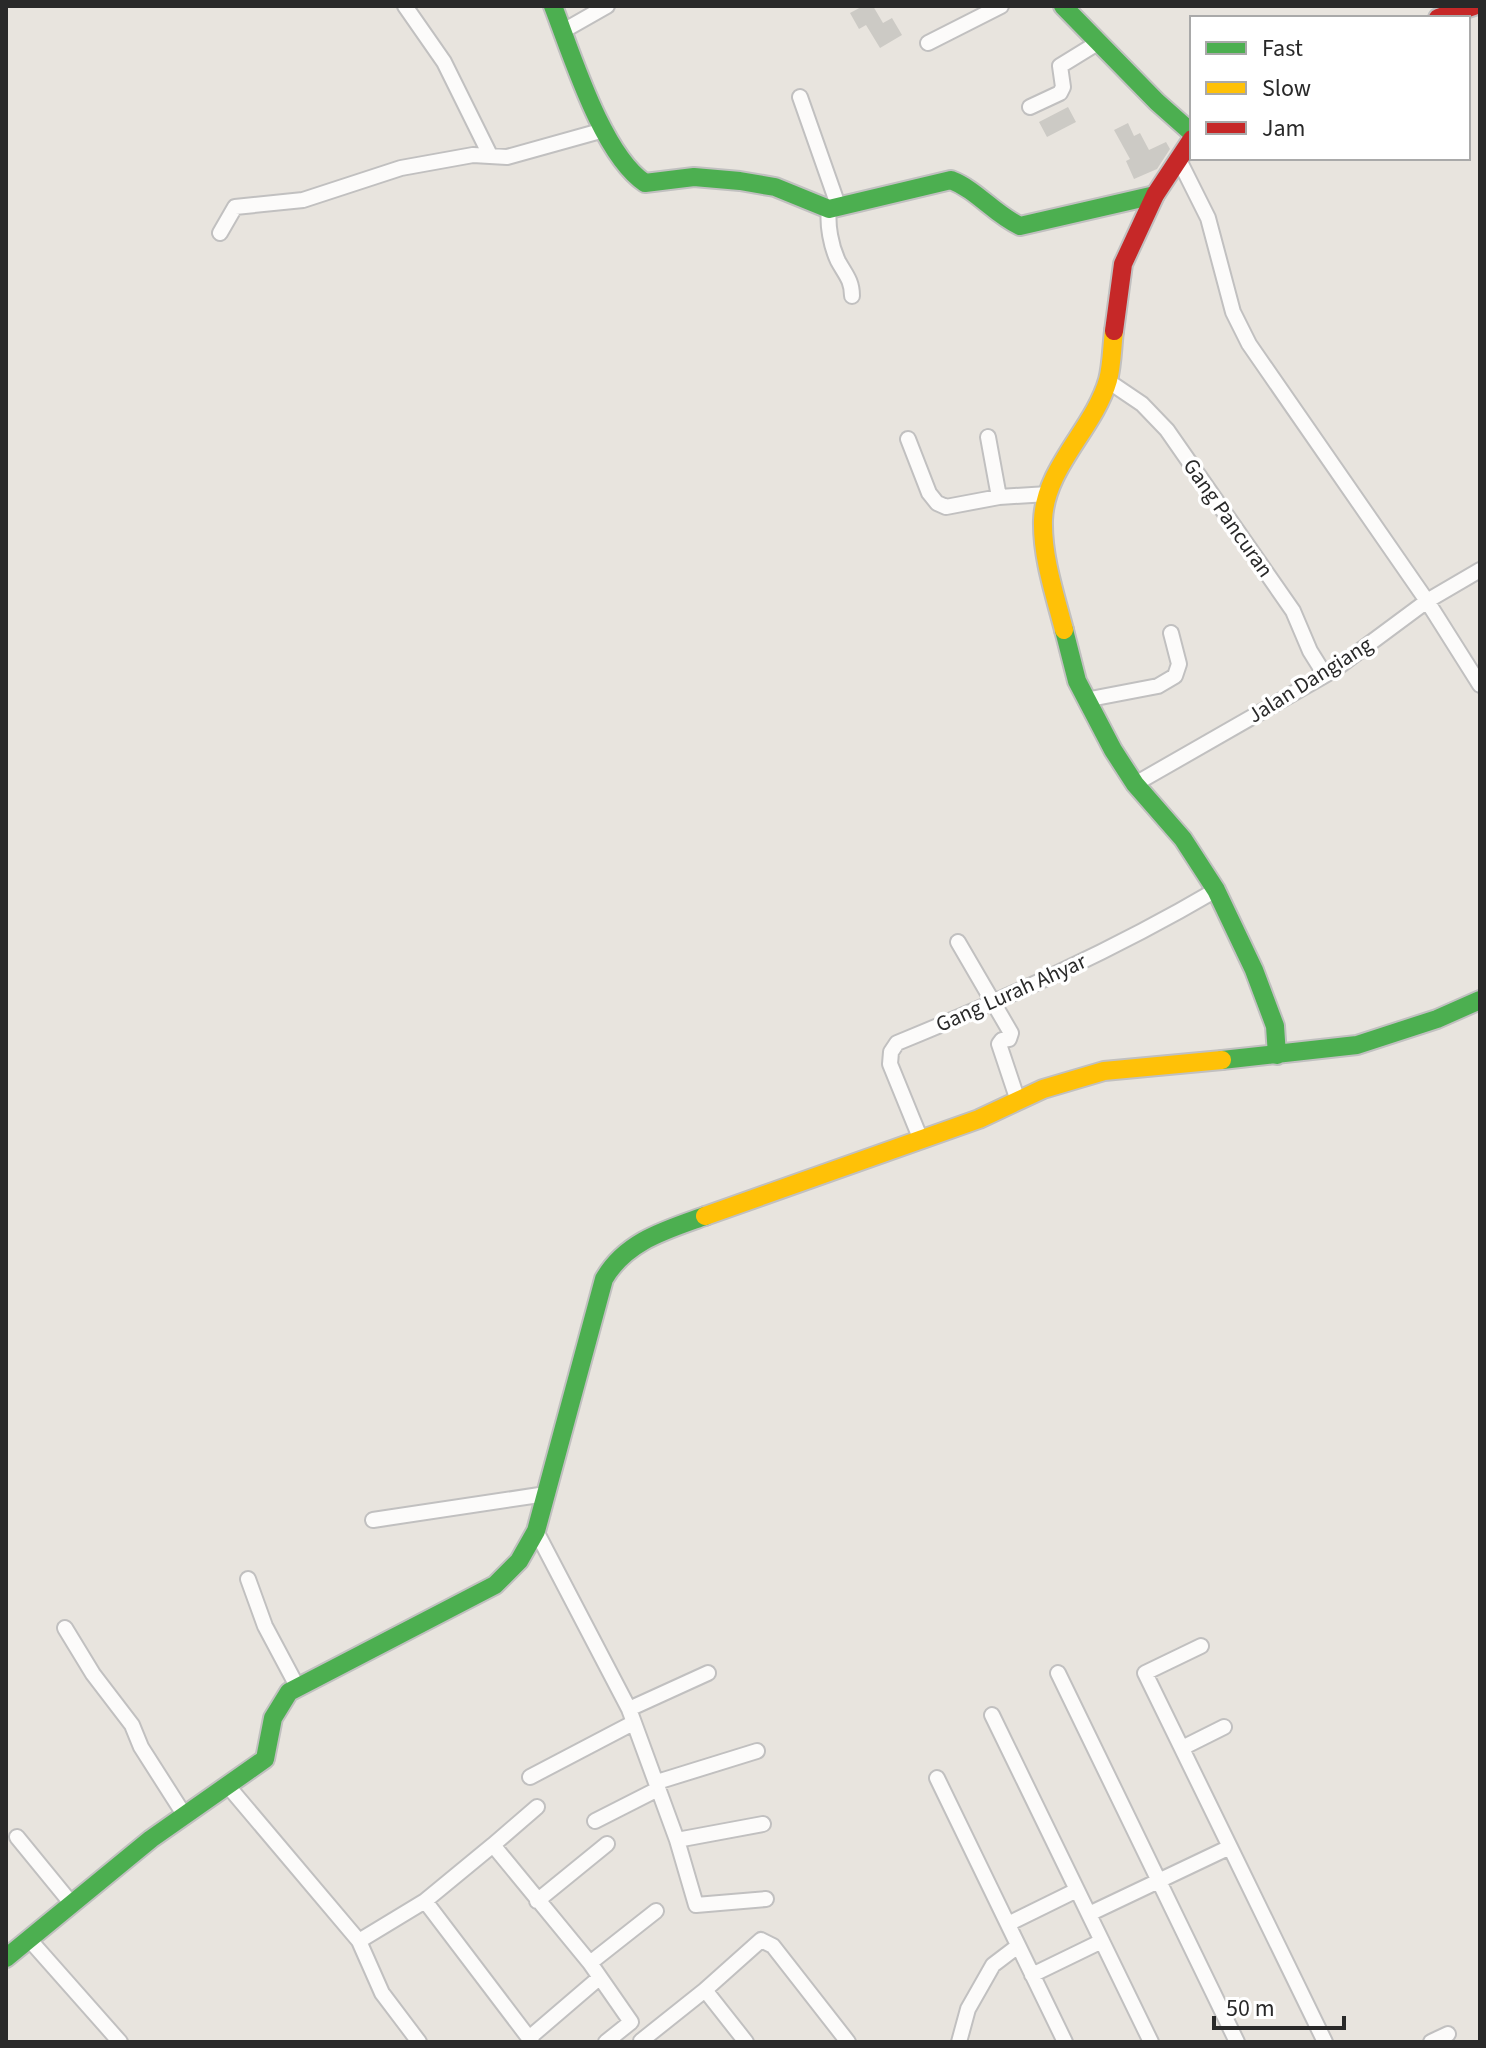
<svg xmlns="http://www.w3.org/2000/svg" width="1486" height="2048" viewBox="0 0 1486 2048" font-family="'Source Sans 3',sans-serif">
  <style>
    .building { fill: #cccac5 }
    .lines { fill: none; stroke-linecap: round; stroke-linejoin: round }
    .street-casing { stroke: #c1c0c0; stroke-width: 18 }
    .fast-casing { stroke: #c1c0c0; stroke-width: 22 }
    .slow-casing { stroke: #c1c0c0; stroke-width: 22 }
    .jam-casing { stroke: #c1c0c0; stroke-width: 22 }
    .street { stroke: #fcfbfa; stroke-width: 14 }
    .fast { stroke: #4caf50; stroke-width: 18 }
    .slow { stroke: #ffc107; stroke-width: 18 }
    .jam { stroke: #c62828; stroke-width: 18 }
    .labels { text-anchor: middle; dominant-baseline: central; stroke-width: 7; stroke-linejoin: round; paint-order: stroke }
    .street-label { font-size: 22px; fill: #292929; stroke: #fff }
  </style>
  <rect width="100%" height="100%" fill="#e8e4de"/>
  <path class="building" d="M863,6H873L883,23L892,18L902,35L880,48L866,25L859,29L850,13Z
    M1068,107L1076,122L1047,137L1039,122Z
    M1128,123L1134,136L1140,133L1149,150L1166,142L1170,149L1157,169L1134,179L1126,161L1130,159L1114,130Z"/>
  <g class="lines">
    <g class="street-casing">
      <path id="street" d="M405,6L444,62L490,155
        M563,31L607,6
        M928,43L1001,6
        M800,97L839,208
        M1030,107L1060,93L1063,87L1060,66L1099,42
        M1179,160L1208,218L1233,312L1249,344L1427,601L1480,685
        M829,209C827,225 831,246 838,261C845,274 852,280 852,296
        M220,233L235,207L303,200L401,168L473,155L507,157L604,130
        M1108,381L1142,404L1167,430L1293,611L1310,651L1325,675
        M988,437L999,497
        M908,439L929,493L937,503L946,507L999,497L1048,494
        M1085,700L1158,686L1175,676L1179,664L1171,633
        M1135,784L1334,670L1427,601L1480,570
        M958,942L1011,1033L1009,1039L1002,1040L999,1044L1018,1101
        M921,1140L890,1064L891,1052L897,1043C1007,998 1114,950 1216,890
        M373,1520L546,1494
        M536,1531L629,1709L677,1840L696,1905L766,1899
        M248,1579L265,1626L298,1688
        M65,1628L93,1674L132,1725L141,1747L185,1816
        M1058,1673L1237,2042
        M629,1709L708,1673
        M992,1715L1151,2042
        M1182,1748L1224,1727
        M530,1777L633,1723
        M937,1778L1065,2042
        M657,1782L757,1751
        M228,1786L359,1941L382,1993L419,2042
        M595,1821L658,1789
        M17,1837L71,1903
        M677,1840L763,1824
        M493,1845L537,1807
        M1230,1847L1325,2042
        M425,1901L532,2042
        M537,1901L607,1844
        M1089,1914L1230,1847L1145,1673L1201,1646
        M1008,1924L1077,1890
        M28,1938L120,2042
        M359,1941L425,1901L493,1845L590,1963L631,2022L606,2042
        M590,1963L656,1911
        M1032,1975L1102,1941
        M705,1990L761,1940L773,1946L848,2042
        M529,2038L599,1978
        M641,2041L705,1990L746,2042
        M959,2042L968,2009L993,1965L1018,1946
        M1431,2042L1448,2034"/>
    </g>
    <g class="fast-casing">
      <path id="fast" d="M553,6C572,55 602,154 645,183L694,177L740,181L775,187L829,209L951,180C977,190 994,214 1020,226L1155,195
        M1063,6L1157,102L1192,133
        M1064,630L1077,681L1113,750L1135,784L1183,839L1216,890L1254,970L1275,1026L1277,1055
        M1222,1060L1357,1045L1437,1019L1480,1000
        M6,1958L151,1839L265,1759L273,1718L289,1692L495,1585L519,1561L536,1531L604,1279C626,1241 666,1230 705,1216"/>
    </g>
    <g class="slow-casing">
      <path id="slow" d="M1064,630C1055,595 1042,557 1043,520C1045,467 1094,429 1108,380C1112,365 1112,347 1114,331
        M705,1216L979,1119L1043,1089L1104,1071L1222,1060"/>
    </g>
    <g class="jam-casing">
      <path id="jam" d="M1438,18L1474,6
        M1114,331L1123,264L1155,195L1192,139"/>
    </g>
    <use href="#street" class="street"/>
    <use href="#fast" class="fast"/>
    <use href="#slow" class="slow"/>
    <use href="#jam" class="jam"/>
  </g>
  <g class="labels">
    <g class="street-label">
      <text transform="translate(1228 518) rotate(55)">Gang Pancuran</text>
      <text transform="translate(1310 680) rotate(-32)">Jalan Dangiang</text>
      <text transform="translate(1011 993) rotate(-24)">Gang Lurah Ahyar</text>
    </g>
  </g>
  <rect width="1486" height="2048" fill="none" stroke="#292929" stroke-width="16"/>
  <rect x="1190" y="16" width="280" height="144" fill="#ffffff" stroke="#a9a9a9" stroke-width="2"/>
  <rect x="1206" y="42" width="40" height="12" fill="#4caf50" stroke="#a9a9a9" stroke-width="2"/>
  <text x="1262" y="56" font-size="24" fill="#292929">Fast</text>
  <rect x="1206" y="82" width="40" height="12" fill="#ffc107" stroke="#a9a9a9" stroke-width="2"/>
  <text x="1262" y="96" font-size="24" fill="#292929">Slow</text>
  <rect x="1206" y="122" width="40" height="12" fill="#c62828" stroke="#a9a9a9" stroke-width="2"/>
  <text x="1262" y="136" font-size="24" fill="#292929">Jam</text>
  <path d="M1214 2016v12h130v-12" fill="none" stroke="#292929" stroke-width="4"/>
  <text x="1226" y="2016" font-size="24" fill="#292929" stroke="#ffffff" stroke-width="6" paint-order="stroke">50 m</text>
</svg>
